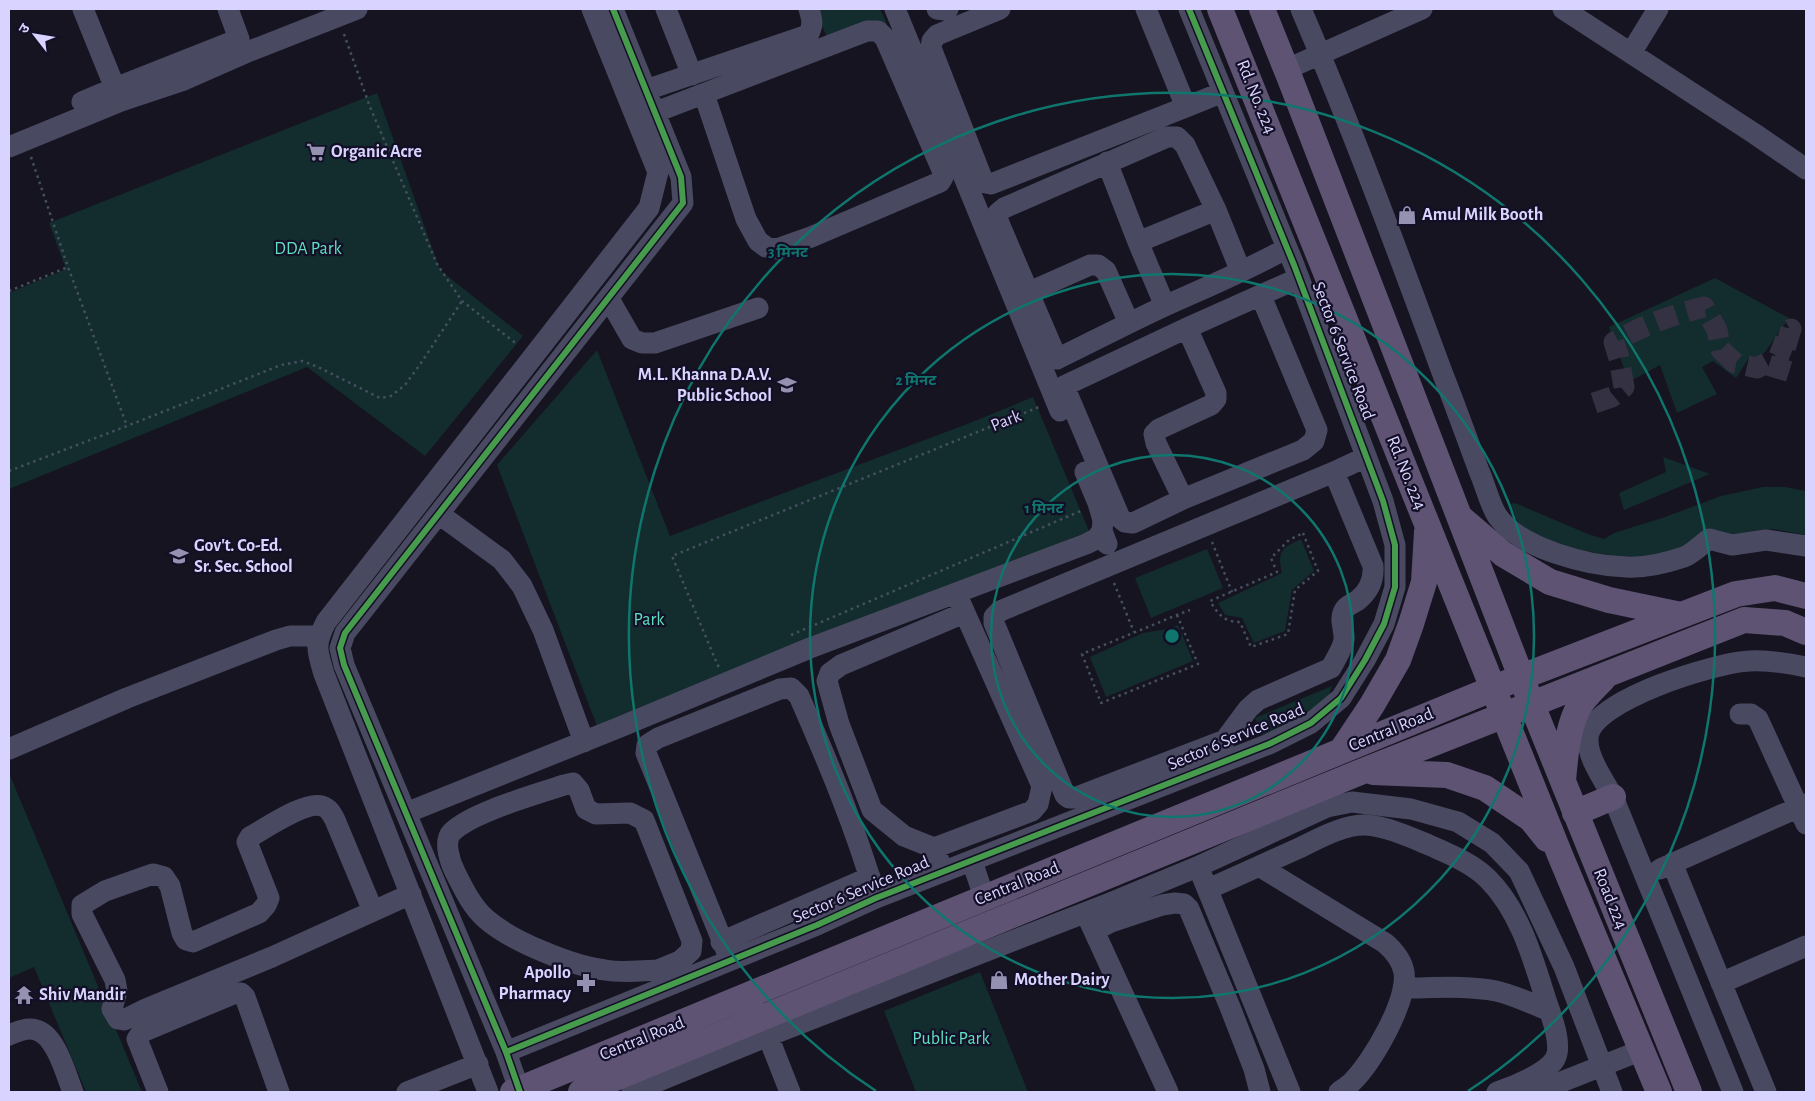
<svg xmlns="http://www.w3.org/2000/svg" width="1815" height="1101" viewBox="0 0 1815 1101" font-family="'Alegreya Sans','Noto Sans Devanagari',sans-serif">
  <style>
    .green { fill: #132c2d }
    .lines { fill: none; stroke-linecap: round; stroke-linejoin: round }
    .minor-tunnel { stroke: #333142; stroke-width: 21; stroke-dasharray: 21 11; stroke-linecap: butt }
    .path { stroke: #44505f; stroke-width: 2.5; stroke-dasharray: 2.5 4; stroke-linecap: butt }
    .minor { stroke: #4a4962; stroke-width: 21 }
    .major { stroke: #5e5373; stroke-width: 26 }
    .cycleway-casing { stroke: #130f26; stroke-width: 9 }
    .cycleway { stroke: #469c4c; stroke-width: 6 }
    .ring { fill: none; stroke: #0f766e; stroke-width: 2.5 }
    .labels { text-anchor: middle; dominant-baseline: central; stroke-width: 4.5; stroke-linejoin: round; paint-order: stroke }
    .street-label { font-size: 18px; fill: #d9d4ff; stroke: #130f26 }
    .poi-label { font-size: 18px; font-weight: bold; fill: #d9d4ff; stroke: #130f26; text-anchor: start }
    .park-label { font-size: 18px; fill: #5fe0c0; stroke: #130f26 }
    .centre { fill: #0f766e; stroke: #130f26; stroke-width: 2.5 }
    .ring-label { font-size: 15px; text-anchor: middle; font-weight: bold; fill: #0f766e; stroke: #130f26; stroke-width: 4.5; stroke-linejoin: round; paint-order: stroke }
  </style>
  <rect width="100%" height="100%" fill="#161421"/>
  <path class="green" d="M815,9H880L887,24L831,47Z
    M377,93L440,270L523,336L425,456L307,367L9,489V293L66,269L49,223Z
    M1715,278L1789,318L1765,352L1758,357L1749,358L1736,378L1713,361L1702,367L1717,394L1677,413L1660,365L1629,382L1609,327Z
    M597,350L670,536L975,421L1033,397L1089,531L600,734L497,465Z
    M1663,457L1710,474L1624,510L1619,493L1666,472Z
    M1763,487H1785L1806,491V535L1773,529L1753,531L1710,538L1675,550L1629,559L1570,548L1542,538L1518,524L1511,504L1515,503L1588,534L1604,539L1614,533L1665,517L1721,496Z
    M1301,539L1314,571L1292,590L1285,631L1254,643L1242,618L1225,615L1218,603L1282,573C1277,552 1281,548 1301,539Z
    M1207,549L1223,588L1151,618L1135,578Z
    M1178,625L1193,661L1106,697L1090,657L1143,633L1168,629Z
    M1332,686L1322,715L1264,740L1255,718Z
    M9,773L142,1092H86L34,967L9,978Z
    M980,972L1028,1092H916L884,1011Z"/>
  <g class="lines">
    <path class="minor-tunnel" d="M1594,403L1612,397L1624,387L1619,358L1614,342C1643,325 1672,315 1704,307L1717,330L1721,350L1735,363L1757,368L1779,356L1789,330L1791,329L1775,382"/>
    <path class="path" d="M344,34L370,107L437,264L462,301L518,345
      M31,157L68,267L127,426
      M9,291L68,267
      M9,471L127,426L281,365L302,361L318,367L380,398L391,396L405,385L421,363L462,301
      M1303,533L1318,571L1295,590L1288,634L1251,647L1240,622C1224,622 1218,614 1210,601L1277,572L1271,558L1289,540Z
      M1212,542L1232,592
      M1114,583L1134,632
      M1177,615L1198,664L1101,703L1082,654L1177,615L1190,610
      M791,635L1083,510
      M719,665L718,666L672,556L1039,407"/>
    <path class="minor" d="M83,9L115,88
      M666,9L692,75
      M895,9L1060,411
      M937,9L945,10L948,9
      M1000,9L937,35L932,41L931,48L982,178L986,183L991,184L1186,107L1146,9
      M1301,9C1352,128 1397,250 1442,372C1455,405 1467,438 1479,471C1485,484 1490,506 1498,517C1521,549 1589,566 1626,567C1644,568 1666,563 1684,557C1692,554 1701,545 1709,539L1732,545L1766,540L1806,546
      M1563,9L1755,134L1806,169
      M1631,53L1658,9
      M1287,69L1422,9
      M646,90L808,35C814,25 812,19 809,9
      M82,102L115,88L239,39L228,9
      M1186,107L1223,92
      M656,112L867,31H878L885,38L943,172V177L940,182L811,237L777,249L766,247L758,241L746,219L704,94
      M9,147L121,101L184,80L250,51L357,9
      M1107,162L1138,242L1165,306
      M1138,242L1216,210
      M1241,272L1216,210L1185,145L1177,137H1167L1004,208L998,213V221L1057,359C1094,341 1130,322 1167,305C1207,287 1248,270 1287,248
      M1027,293L1090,265H1098L1106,271L1129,323
      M1261,296L1317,430L1314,441L1303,450L1183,499L1133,523L1125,522L1120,518L1064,386L1187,328L1299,278
      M609,299L632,339L642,343H655L758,308
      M1085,472L1098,503L1103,520L1102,531L1107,544
      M1334,472L1373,566C1374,580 1369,591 1358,600C1354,603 1348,605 1345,609C1338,620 1345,628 1344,640C1343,648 1335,660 1331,668L1258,700L1248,709L1225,740L1074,798H1069L1065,795L994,623V617L1000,611L1334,472L1366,457
      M1183,499L1156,443L1154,434L1159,429L1211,405L1216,399V393L1187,328
      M439,514L502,560L522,586L543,630L584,742
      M1740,714H1751L1758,719L1806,824
      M9,749L127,698L276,640L290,636H319
      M406,813L620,727L810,648L1086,544L1096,539L1102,531
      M934,848L904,836L872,810L839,724L827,681L830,673L841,665L964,613
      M972,861L984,897
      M1672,863L1766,1092
      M1259,866L1385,943C1393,950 1402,961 1404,972C1408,1001 1372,1063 1351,1083C1348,1086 1343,1089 1339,1092
      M1660,869L1806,804
      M943,871L934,848L1032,811L1038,804L1042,786L956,593
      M1202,876L1290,1092
      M1208,889C1238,876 1268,862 1297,849C1316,840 1344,824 1365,825C1386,826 1410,837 1429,845C1449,854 1472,863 1488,879C1520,911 1533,959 1546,1000C1551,1015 1563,1045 1555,1059C1547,1073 1513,1087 1497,1092
      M373,911L335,820C332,814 329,808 322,806C305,801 266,828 250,837L247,842L269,898L266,905L259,913L193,942L186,940L182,933L170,886L164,877L153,874L105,891L82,905V914L115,980L117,991L112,1009L118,1019L124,1020L146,1009L272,957L411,894
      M1089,920L1168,1092
      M1094,931L1111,922L1162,905L1175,903L1184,904L1189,909L1230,1007L1254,1069L1260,1092
      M721,942L870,877
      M730,960L646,753L647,745L658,738L780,689L791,688L799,696C828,762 856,829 876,898
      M658,970C640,971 622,973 605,970C572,966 511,941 486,919C472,907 463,888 455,872C450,862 443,841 452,832C472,812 535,795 564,785L573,783L579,790L586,809L596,814L630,813L644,820L692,941L691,951L680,961L658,970L665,987
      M1721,983L1806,946
      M1403,988C1433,988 1466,985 1496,991C1514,995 1532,1004 1550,1011
      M9,1035C16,1032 27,1027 36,1030C56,1035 66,1075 73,1092
      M768,1036L790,1092
      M506,1052L817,925L876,898L1269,744L1311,723L1341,698L1365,660L1384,624L1395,587V545L1383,501L1294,265L1189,9
      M158,1092L137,1039L142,1032L233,994L241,993L245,997L279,1092
      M407,1092L478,1064
      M488,1092L324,674C317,650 314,645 326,622L649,208L658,172L592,9
      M520,1092L506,1052L344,665L340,648L345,633L683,203L681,177L613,9
      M632,1092L768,1036L1110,903L1197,867L1327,807L1352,802L1411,809L1458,822L1492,843L1519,871L1564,967L1612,1092
      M1536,1092L1642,1050
      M1733,1092L1613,797C1604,780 1587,758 1588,738C1590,700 1718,662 1750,661C1769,660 1787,663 1806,667"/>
    <path class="major" d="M1220,9L1560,855L1659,1092
      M1262,9L1289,76L1532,705L1689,1092
      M1461,518L1503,554L1550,582L1609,600L1681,615
      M1342,750L1372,705L1398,660L1411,624L1424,582L1427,532
      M1373,772L1447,775L1485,788L1531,819L1547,839
      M1563,781C1565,757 1568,721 1582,702C1588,694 1596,686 1603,679
      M1575,813L1613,797
      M513,1092L1521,677L1736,594L1775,588L1806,596
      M581,1092L1363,771L1744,620L1785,623L1806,632"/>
    <g class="cycleway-casing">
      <path id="cycleway" d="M506,1052L817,925L876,898L1269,744L1311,723L1341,698L1365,660L1384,624L1395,587V545L1383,501L1294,265L1189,9
        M520,1092L506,1052L344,665L340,648L345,633L683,203L681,177L613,9"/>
    </g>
    <use href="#cycleway" class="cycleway"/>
  </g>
  <g class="ring">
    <circle cx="1172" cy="636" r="181"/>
    <circle cx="1172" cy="636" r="362"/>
    <path d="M876 1091A543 543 0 1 1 1468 1091"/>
  </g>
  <defs>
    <g id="supermarket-bare" transform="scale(1.5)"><path d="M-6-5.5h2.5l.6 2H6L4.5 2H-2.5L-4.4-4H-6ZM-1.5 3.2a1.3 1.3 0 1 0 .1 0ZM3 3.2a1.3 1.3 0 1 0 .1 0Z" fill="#9591b1" stroke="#130f26" stroke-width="2.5" paint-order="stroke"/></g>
    <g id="shop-bare" transform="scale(1.5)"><path d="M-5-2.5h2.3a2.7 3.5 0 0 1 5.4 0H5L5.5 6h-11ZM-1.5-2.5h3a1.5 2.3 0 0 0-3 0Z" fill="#9591b1" stroke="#130f26" stroke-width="2.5" paint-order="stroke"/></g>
    <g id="school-bare" transform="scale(1.5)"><path d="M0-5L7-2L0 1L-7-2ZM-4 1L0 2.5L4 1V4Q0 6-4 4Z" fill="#9591b1" stroke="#130f26" stroke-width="2.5" paint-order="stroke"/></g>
    <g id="pharmacy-bare" transform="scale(1.5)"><path d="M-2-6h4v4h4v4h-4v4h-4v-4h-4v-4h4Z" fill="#9591b1" stroke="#130f26" stroke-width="2.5" paint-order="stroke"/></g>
    <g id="temple-bare" transform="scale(1.5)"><path d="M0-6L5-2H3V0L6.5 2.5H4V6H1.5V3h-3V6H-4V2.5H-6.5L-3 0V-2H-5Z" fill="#9591b1" stroke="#130f26" stroke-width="2.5" paint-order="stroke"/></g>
  </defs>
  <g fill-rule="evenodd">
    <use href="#supermarket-bare" x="316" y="152"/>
    <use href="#shop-bare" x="1407" y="215"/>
    <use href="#school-bare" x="787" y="385"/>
    <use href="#school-bare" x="179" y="556"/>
    <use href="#shop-bare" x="999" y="980"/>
    <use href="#pharmacy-bare" x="586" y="983"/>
    <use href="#temple-bare" x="24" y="995"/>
  </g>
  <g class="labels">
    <g class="street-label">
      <text transform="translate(1256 97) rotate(68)">Rd. No. 224</text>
      <text transform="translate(1343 351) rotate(69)">Sector 6 Service Road</text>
      <text transform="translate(1006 421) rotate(-22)">Park</text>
      <text transform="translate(1406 473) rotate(68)">Rd. No. 224</text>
      <text transform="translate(1391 730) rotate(-22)">Central Road</text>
      <text transform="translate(1236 737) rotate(-23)">Sector 6 Service Road</text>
      <text transform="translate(1017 884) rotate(-22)">Central Road</text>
      <text transform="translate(861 890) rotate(-23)">Sector 6 Service Road</text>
      <text transform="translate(1610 899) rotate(68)">Road 224</text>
      <text transform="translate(642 1039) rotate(-22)">Central Road</text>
    </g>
    <g class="poi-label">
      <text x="331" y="152">Organic Acre</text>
      <text x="1422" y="215">Amul Milk Booth</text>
      <text x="772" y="375" text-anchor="end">M.L. Khanna D.A.V.<tspan x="772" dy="21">Public School</tspan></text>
      <text x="194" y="546">Gov't. Co-Ed.<tspan x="194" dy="21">Sr. Sec. School</tspan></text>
      <text x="571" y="973" text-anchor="end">Apollo<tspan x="571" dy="21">Pharmacy</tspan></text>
      <text x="1014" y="980">Mother Dairy</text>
      <text x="39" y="995">Shiv Mandir</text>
    </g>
    <g class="park-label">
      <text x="308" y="249">DDA Park</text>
      <text x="649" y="620">Park</text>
      <text x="951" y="1039">Public Park</text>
    </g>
  </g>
  <circle cx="1172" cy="636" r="8" class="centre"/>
  <g class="ring-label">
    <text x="788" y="257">3 मिनट</text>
    <text x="916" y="385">2 मिनट</text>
    <text x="1044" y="513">1 मिनट</text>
  </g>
  <rect width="1815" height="1101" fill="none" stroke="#d9d4ff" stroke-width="20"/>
  <g transform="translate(35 35) rotate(301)" stroke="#130f26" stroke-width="4" paint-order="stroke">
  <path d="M0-4L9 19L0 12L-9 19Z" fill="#d9d4ff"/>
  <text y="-8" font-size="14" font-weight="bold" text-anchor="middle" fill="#d9d4ff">उ</text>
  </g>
</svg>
